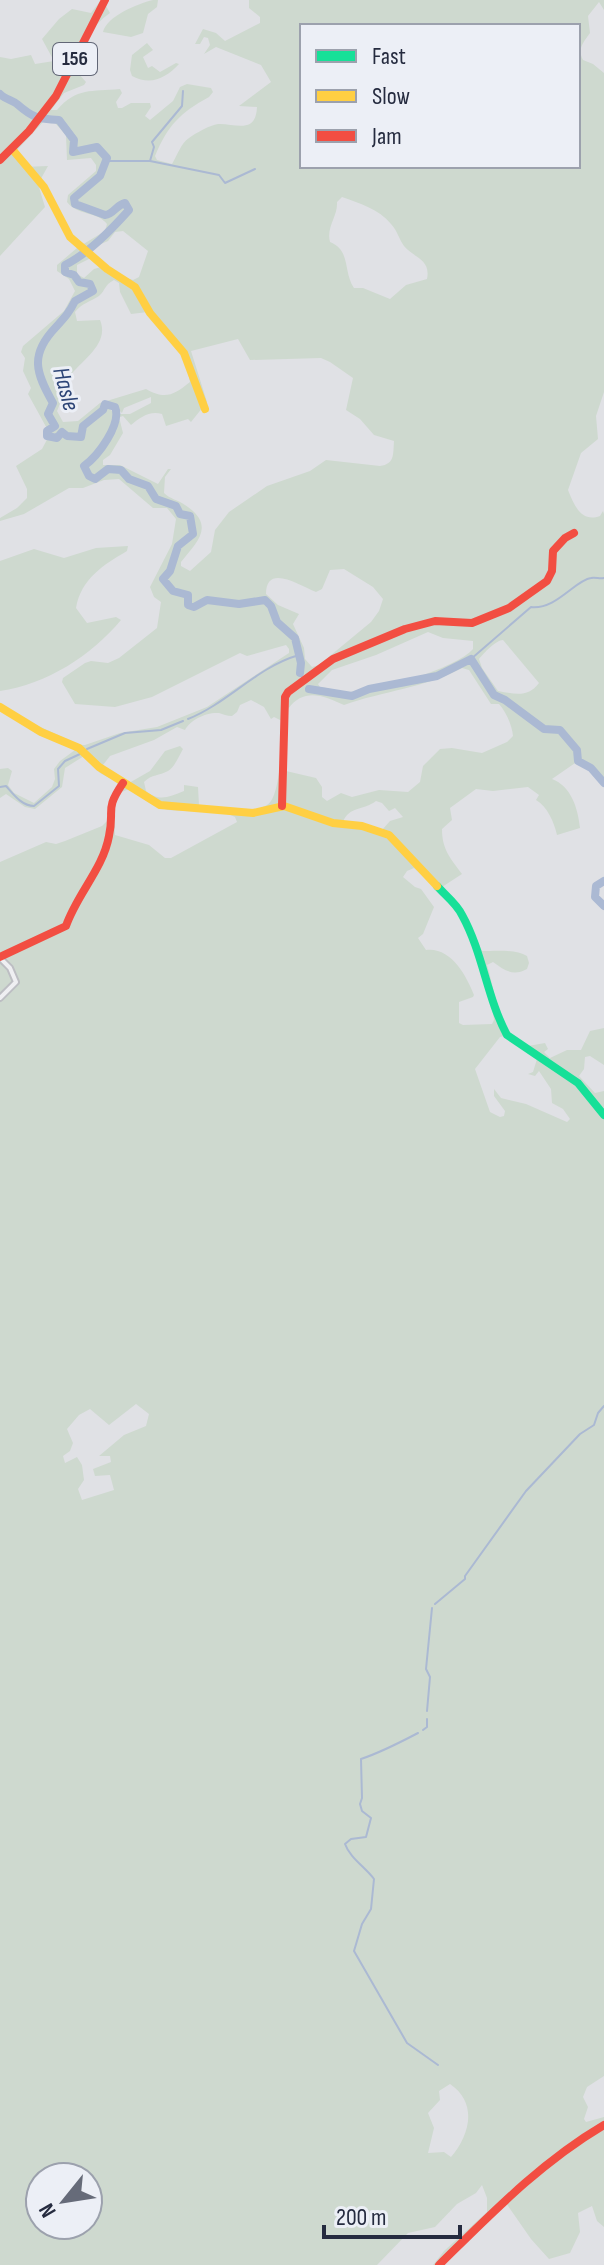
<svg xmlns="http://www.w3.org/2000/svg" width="604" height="2265" viewBox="0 0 604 2265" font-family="'Sofia Sans Condensed',sans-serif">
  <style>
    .green { fill: #ced9cf; fill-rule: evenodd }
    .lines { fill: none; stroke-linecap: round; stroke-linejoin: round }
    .stream { stroke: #abb9d3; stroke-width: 2 }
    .river { stroke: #abb9d3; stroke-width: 8 }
    .street-casing { stroke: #bdbec3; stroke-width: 8 }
    .street { stroke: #efeff2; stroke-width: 4 }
    .fast { stroke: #16e098; stroke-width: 8 }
    .slow { stroke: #ffcf43; stroke-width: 8 }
    .jam { stroke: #f24e42; stroke-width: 8 }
    .labels { text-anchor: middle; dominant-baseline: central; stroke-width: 6; stroke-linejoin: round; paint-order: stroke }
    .shield { fill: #eceff6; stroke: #616676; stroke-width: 2 }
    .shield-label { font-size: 20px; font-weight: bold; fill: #252b3f }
    .water-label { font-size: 24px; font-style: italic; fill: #2c4476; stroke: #eceff6 }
  </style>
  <rect width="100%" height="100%" fill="#e0e1e5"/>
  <path class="green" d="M101,0H109L106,6L110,13C92,25 77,50 77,72L86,82L84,85L64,93L51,110H57C77,87 91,92 120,89L122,93L116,102L118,108H122L131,103H150L151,107L145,116L150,120L173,101L180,87L187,84L211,88L213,92L209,97C180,113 168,125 155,156L157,160L172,164C177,156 181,143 189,138C196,133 210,125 218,124C234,123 256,135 257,107L239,106L271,82L261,65L216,47L204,54L210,45L208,38L204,37L200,44H195L203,29L216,33L225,41L260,23V17L249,8V0H604V10L599,2L588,16L590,33C583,43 577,49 583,60L593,64L604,73V392L596,416L598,439L581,453L568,490C574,505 581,523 600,516L603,511L604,514V783L591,768L578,761L552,779C571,786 578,808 580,828L557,835C554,822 547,806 536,800L539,795L528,787L493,791L476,789L450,808L452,820L442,829C442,849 450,858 462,874L442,887L463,910L482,951C495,951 516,949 527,956L529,963L527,969C513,977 504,970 493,962L487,965C496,993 497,1034 528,1046L545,1043L548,1049L544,1052L550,1058L567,1050H581L590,1031L604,1028V1065L590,1056L585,1057L584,1069L579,1076L595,1093L604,1091V2076L587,2087L583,2097L588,2107L584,2119L586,2122L604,2117V2227L597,2221L592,2206L578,2213L580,2232L570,2253L549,2259L531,2239L506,2203L443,2265H433L444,2251L487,2212V2198L482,2185L476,2193L457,2204L435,2227L408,2233L377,2265H0V862L46,842L56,844L65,841L102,826L109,819L110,798L118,786L117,782L100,773L84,756L65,768L62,787L35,809L25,807L6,794L0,798V769L8,768L12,771L8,785L14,793L34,803L52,787L55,779L54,769L60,761L75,750L39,735L0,710V703L23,719L80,745H85L120,733L157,727L207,707L289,653V649L286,645L247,656L240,653L152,697L115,707L75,704L62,682L63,678L85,663L91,661L108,663L119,658L157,628L161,602L154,597L150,587L172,544L176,519L167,508H153L119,479L104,480L83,488H69L24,514L0,521V518L17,508L27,498V489L16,466L42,449L50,434L28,394L31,388L23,371L25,358L21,352L23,346L64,311L75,291L69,279L57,271V265L77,248L105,231L107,224C97,211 78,216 67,202L68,195L96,171V165L91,158L67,160L66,135L54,122L44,121L18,149L16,156L23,167L48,166L38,184L45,207L0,256V57L11,59L31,55L35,64L54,61L42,39L59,19L72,9L91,13ZM302,26H578V166H302ZM342,197C359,203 379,209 391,224C397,230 399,239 404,246C414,258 431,259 427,279L406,285L390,299L363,288H354C343,272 351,250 330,242C326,227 338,216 337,202ZM123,231L148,251L139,277L133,280L109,272L101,267L94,269L84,278L77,274V265L91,258L94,247L108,241L115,232ZM114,280L119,283L120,292L131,314L148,312L185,358L190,382C174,395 165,400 146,389L100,403L78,421L63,422L57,411L60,404L70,395V376C82,360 110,344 100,320L77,321L75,312C82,303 90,302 99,296C106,290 104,285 114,280ZM238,339L250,360L321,358L330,362L353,378L346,410L360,419L374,435L394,441C393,454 395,464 380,466L326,460L310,471L267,486L229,512L215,530L211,552L190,571L181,566V562C196,543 217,526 185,505C178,500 170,499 164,493L165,477L171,469H168L158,484L120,465H103V460L110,455L123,433L120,421L115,419L116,415L107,406L113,404L122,413L124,408L151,397V403L130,414H120V417L123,416L131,425C139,418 150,410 162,414L166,426L188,419L191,422L207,402L191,351ZM344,569L373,587L383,599L379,611L371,622L319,665L312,667L305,659L304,648L293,624L299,614L278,605L266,594C266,563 299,585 316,592L322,589L330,570ZM428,632L443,638L473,641V649C456,669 372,693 345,692C337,691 329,688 320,687L318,684L332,670L376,655ZM503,640L539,683C528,698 515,694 498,691L482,668L479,659C484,653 496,640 503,640ZM462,668L469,670L491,704H499C506,712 512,725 513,736L507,742L482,753L452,748L440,749L423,766L420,782L408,792L379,790L352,797L341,793L327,801L322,797V787L316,778L286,771L288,709C304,687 324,696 344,705C383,691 425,688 462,668ZM251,700L264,707L271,719L274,717L282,721C282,737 281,798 267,805C249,816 219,808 199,805L198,787L184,785V791C169,797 159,802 146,791L144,782C152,774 159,776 168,771C174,768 179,756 183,749L180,746L165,751L150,771L129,783L103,765L110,756L154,740L177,727L185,730C190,720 206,712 219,713C223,714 227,716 232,716L237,712L240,705ZM129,789L153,805L168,810L226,813L235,817L237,822L171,858H165L149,845L115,835L114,798L117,794ZM376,801L382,803L389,811L395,808L403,817L390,821L382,830L343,822C349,806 363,811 376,801ZM414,868C428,881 444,893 456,907C476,933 490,988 494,1020L492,1024L463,1025L459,1023V1002L473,997L474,995C466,975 451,947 426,950L418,938L423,934L434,907L421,889L415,887L403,877L407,871ZM504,1036L535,1056L537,1059L533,1072L528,1074L535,1076L539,1071L551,1089L552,1103L563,1109L570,1119L567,1122L526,1104L501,1098L494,1089V1096L505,1111L504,1116L500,1117L490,1112L475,1069L500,1037ZM136,1404L149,1414L146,1426L124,1435L99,1456H110L111,1462L93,1469L95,1476L110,1475L114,1490L82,1500L78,1489L84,1480L82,1465L77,1457L65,1463L63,1456L70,1451L73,1443L67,1429L79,1415L90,1409L109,1425ZM450,2084C478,2103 470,2135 451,2157L444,2152L428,2153L434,2128L428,2113L440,2100L439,2091ZM40,2177H88V2225H40Z
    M153,0H158L157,7L148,14L143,33L131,37L103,32C107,16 137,4 153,0Z
    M147,43L153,50L143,57L148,68L152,66L160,72L176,63L179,64C166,78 151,86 132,76L130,70L132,55Z
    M128,546L127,551C103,565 81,579 76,608L87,623L116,617L121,620C91,656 47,684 0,691V561L34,549L64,558L96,548Z"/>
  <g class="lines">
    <path class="stream" d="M106,161H150L219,175L225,183L255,169
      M150,161L154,147L152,142L182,106L183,91
      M471,659L531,607C556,610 575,580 591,578C595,577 600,579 604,578
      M188,719C228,703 257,667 299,655
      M87,749L125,733L161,730L183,721
      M0,787L6,786C14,795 22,806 34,806L59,786L58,769L65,761L80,754
      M435,1604L465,1579V1576L526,1491L580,1434L594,1425L598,1413L604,1406
      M427,1711L430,1677L426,1669L432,1608
      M423,1730L427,1727V1719
      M418,1733C399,1743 379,1753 361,1759L362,1798L360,1804L362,1811L371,1818L366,1837L351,1839L345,1844C350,1858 365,1867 374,1879L371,1909L362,1924L354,1951L407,2043L438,2065"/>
    <path class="river" d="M0,94C5,99 12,100 17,104C33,118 38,119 59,120L74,140L73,152L97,147L107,158L100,176L74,198L75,204L105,215C114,214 116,205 125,203L129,210C111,230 89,253 65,265V272L74,275L79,282L90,284L93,291L75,301C69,313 65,317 56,327C29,355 36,373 53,403L48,414L55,426L47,431V436L57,438L62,432L67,436L81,437L83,426L103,410L105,404L115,407C122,424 98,456 84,466L89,476L95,479L108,469L121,470L129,479L148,486L156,499L176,506L180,514L190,516L193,534L178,546L170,571L163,579L173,591L188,595V605L194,607L207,600L239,604L265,600L271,606L277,622L295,638L301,663L300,673
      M309,689L352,696L369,689L437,676L471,659L494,695L505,700L544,729L560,730L577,750L578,761L591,768L604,783
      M604,881L596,886L595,897L604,906"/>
    <g class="street-casing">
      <path id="street" d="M0,958L10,968L16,982L0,998"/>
    </g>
    <use href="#street" class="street"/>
    <path class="fast" d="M437,886C445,895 457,904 462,915C483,953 487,998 507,1035L578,1083L604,1115"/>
    <path class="slow" d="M12,149L44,187L70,237L107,269L135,287L150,313L184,353L205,409
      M0,707L41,732L79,748L99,767L160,805L253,813L284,806L333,823L362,826L389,835L437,886"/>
    <path class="jam" d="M0,160L29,131L56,96L105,0
      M282,806L285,697L288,692L333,659L405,629L435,621L472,623L509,608L547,581L552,571L553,551L565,538L574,533
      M0,957L66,926C77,894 103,869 109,836C115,808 104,811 123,783
      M439,2265C491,2214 541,2162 604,2125"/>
  </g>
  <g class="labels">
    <rect class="shield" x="53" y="43" width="44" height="32" rx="6"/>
    <g class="shield-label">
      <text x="75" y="59">156</text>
    </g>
    <g class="water-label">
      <text transform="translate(66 389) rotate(75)">Hasle</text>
    </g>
  </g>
  <rect x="300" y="24" width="280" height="144" fill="#eceff6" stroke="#9ca1ad" stroke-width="2"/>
  <rect x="316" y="50" width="40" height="12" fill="#16e098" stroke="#9ca1ad" stroke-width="2"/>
  <text x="372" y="64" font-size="24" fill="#252b3f">Fast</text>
  <rect x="316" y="90" width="40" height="12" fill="#ffcf43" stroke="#9ca1ad" stroke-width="2"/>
  <text x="372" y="104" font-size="24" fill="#252b3f">Slow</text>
  <rect x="316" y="130" width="40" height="12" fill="#f24e42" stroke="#9ca1ad" stroke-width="2"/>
  <text x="372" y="144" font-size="24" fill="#252b3f">Jam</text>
  <g transform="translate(64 2201) rotate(240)"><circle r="38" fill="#eceff6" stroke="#9ca1ad" stroke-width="2"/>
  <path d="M0-6L14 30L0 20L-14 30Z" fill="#666b79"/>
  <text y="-12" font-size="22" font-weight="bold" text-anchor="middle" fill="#252b3f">N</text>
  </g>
  <path d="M324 2225v12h136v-12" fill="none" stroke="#252b3f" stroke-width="4"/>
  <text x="336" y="2225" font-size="24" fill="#252b3f" stroke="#eceff6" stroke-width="6" paint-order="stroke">200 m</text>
</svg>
